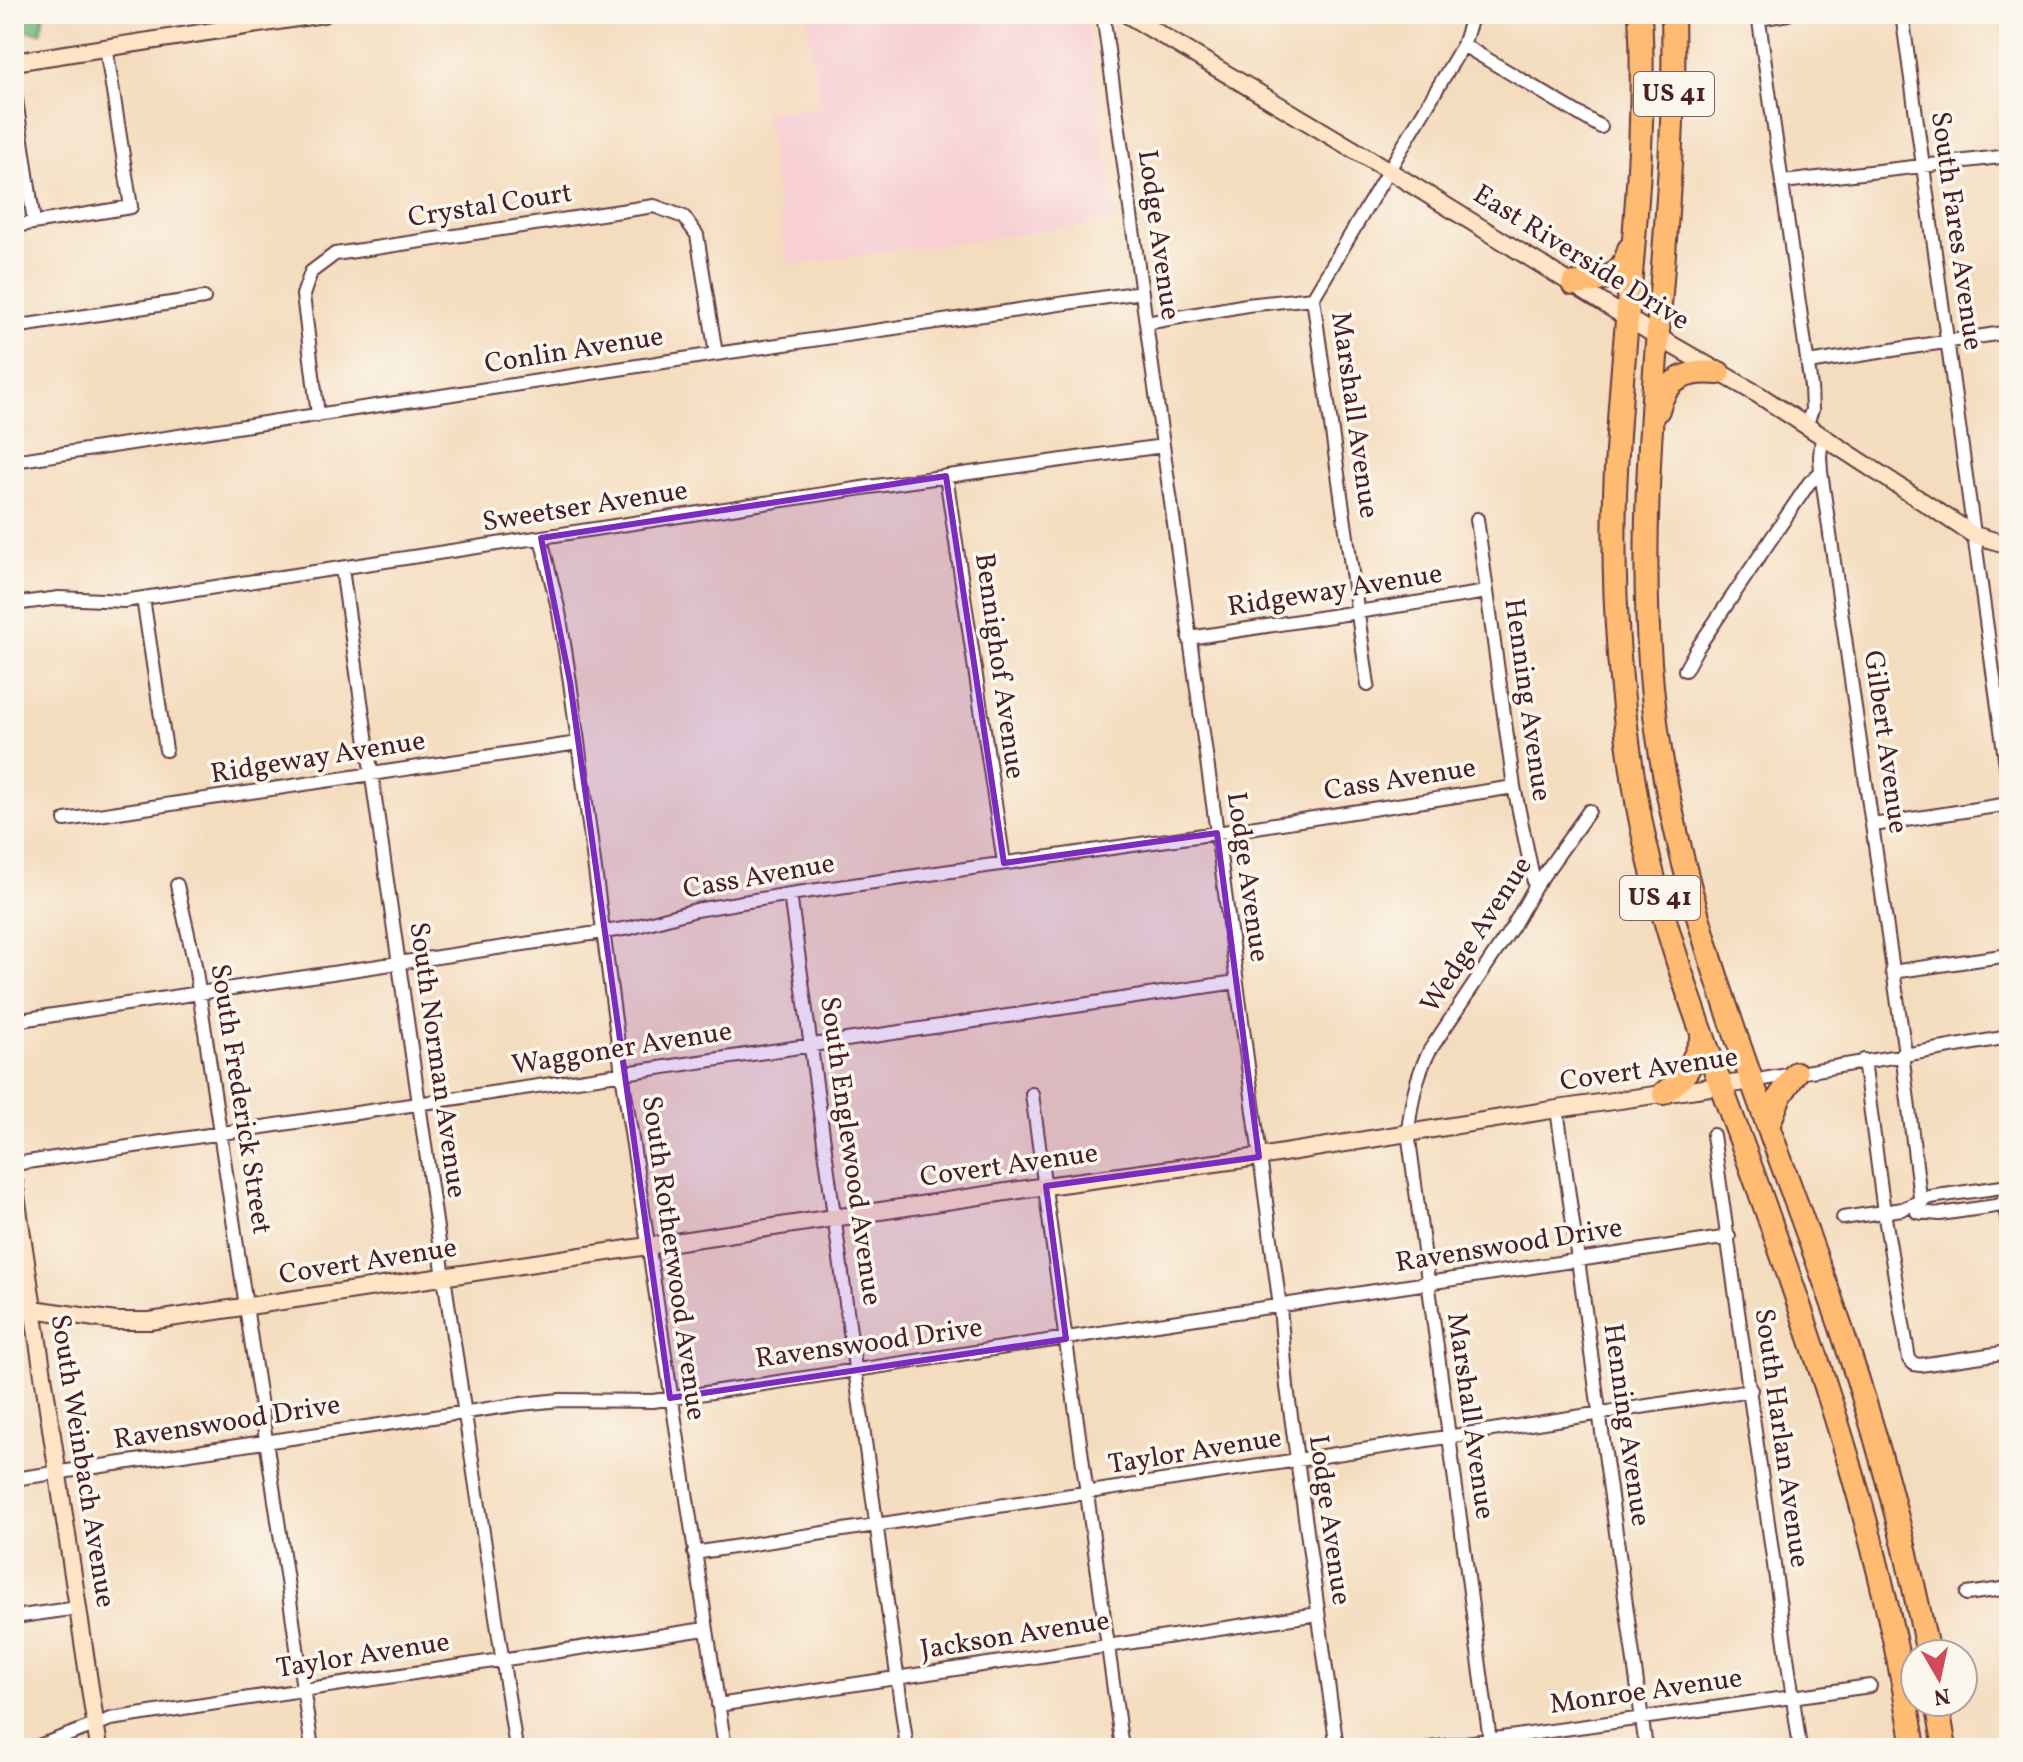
<svg xmlns="http://www.w3.org/2000/svg" width="2023" height="1762" viewBox="0 0 2023 1762" font-family="Vollkorn,serif">
  <style>
    .built { fill: #f7cfd4 }
    .forest { fill: #6cb47a; stroke: #5b6a52; stroke-width: 2 }
    .lines { fill: none; stroke-linecap: round; stroke-linejoin: round }
    .street-casing { stroke: #643b41; stroke-width: 16 }
    .secondary-casing { stroke: #643b41; stroke-width: 20 }
    .highway-casing { stroke: #643b41; stroke-width: 26 }
    .street { stroke: #fff; stroke-width: 12 }
    .secondary { stroke: #ffe4c6; stroke-width: 16 }
    .highway { stroke: #ffbb71; stroke-width: 22 }
    .marked { fill: #7b2cbf; fill-opacity: 0.2; stroke: #7b2cbf; stroke-width: 6; stroke-linejoin: round }
    .labels { text-anchor: middle; dominant-baseline: central; stroke-width: 7; stroke-linejoin: round; paint-order: stroke }
    .shield { fill: #fbf7ec; stroke: #7f6065; stroke-width: 2 }
    .shield-label { font-size: 26px; font-weight: bold; fill: #4a1f2b }
    .street-label { font-size: 28px; fill: #4a1f2b; stroke: #fbf7ec }
  </style>
  <rect width="100%" height="100%" fill="#fbf7ec"/>
  <filter id="ink" filterUnits="userSpaceOnUse"><feTurbulence type="fractalNoise" baseFrequency=".0125" numOctaves="2"/><feDisplacementMap in="SourceGraphic" scale="16" xChannelSelector="R" yChannelSelector="G"/><feConvolveMatrix kernelMatrix="1 2 1 2 8 2 1 2 1" color-interpolation-filters="sRGB"/></filter>
  <filter id="wash" filterUnits="userSpaceOnUse"><feTurbulence type="fractalNoise" baseFrequency=".006" numOctaves="4" result="noise"/><feDisplacementMap in="SourceGraphic" scale="32" xChannelSelector="R" yChannelSelector="G"/><feGaussianBlur stdDeviation="1.8" result="paint"/><feColorMatrix in="noise" values="0 0 0 0 0 0 0 0 0 0 0 0 0 0 0 0 0 1.4 0 .05"/><feComposite in="paint" operator="in"/></filter>
  <g filter="url(#wash)">
    <rect width="100%" height="100%" fill="#f4dcbe"/>
    <path class="built" d="M806,14H1087L1115,222L787,265L765,113L820,106Z"/>
    <path class="forest" d="M14,14H44L41,33L17,29Z"/>
  </g>
  <g filter="url(#ink)">
    <g class="lines">
      <g class="street-casing">
        <path id="street" d="M1103,14L1217,833L1280,1307L1287,1387L1337,1748
          M1758,14L1811,387L1812,410L1806,426
          M1902,14L2009,787
          M1759,19L1788,14
          M1463,45L1601,127
          M14,86L34,222
          M1783,182L2009,156
          M14,226L131,207L106,47
          M1146,323L1247,305L1313,298
          M14,327L204,298
          M1808,363L2009,332
          M318,415L303,295L311,272L335,254L654,206L684,217L697,235L716,354
          M1822,437L1820,456L1821,472L1905,1053
          M14,461L716,354L1142,292
          M946,476L1004,863
          M1477,519L1514,787L1535,887
          M541,538L559,612L570,682L622,1073L725,1748
          M342,569L444,1277L516,1748
          M143,598L166,750
          M14,604L59,598L124,601L869,487L1163,446
          M1189,638L1487,592
          M1685,670L1696,650L1809,483L1821,472
          M1368,685L1313,298L1463,45L1473,14
          M65,820L578,743
          M1873,825L2009,804
          M177,885L195,965L312,1748
          M790,894L907,1748
          M1892,972L2009,955
          M14,1021L630,928L696,910L790,894L1217,833L1514,787
          M1902,1053L1922,1213
          M1864,1060L1884,1212L1909,1359L1914,1364L1920,1365L2009,1352
          M1752,1081L2009,1037
          M1032,1094L1122,1748
          M1557,1109L1646,1748
          M1713,1135L1800,1748
          M14,1164L1236,982
          M2004,1198L2009,1233
          M1917,1212L1940,1214L2009,1204
          M1843,1218L1902,1209L1930,1197L2009,1186
          M14,1479L521,1404L560,1400L653,1401L1729,1237
          M694,1553L1751,1390
          M1967,1594L2009,1588
          M14,1617L78,1608
          M718,1705L1318,1614
          M33,1748L111,1719L705,1629
          M1430,1748L1870,1686
          M1491,1748L1408,1132C1411,1103 1416,1076 1430,1050L1513,926L1535,887L1589,811"/>
      </g>
      <g class="secondary-casing">
        <path id="secondary" d="M1126,14L1388,170L1658,337L1759,395L1974,535L2009,545
          M14,62L323,14
          M14,1182L99,1748
          M14,1310L33,1309L116,1321H150L1046,1186L1259,1157L1557,1109L1752,1081"/>
      </g>
      <g class="highway-casing">
        <path id="highway" d="M1640,14C1649,175 1620,335 1615,495C1612,600 1620,703 1638,807C1662,939 1714,1064 1759,1190C1824,1372 1885,1556 1914,1748
          M1673,14C1679,262 1620,509 1661,756C1694,954 1776,1138 1841,1328C1877,1434 1906,1544 1928,1654
          M1573,284C1600,281 1622,279 1629,249
          M1658,410C1666,377 1689,370 1719,373
          M1664,1093C1691,1072 1690,1066 1703,1037
          M1768,1126L1780,1096L1796,1073
          M1937,1702L1945,1748"/>
      </g>
      <use href="#street" class="street"/>
      <use href="#secondary" class="secondary"/>
      <use href="#highway" class="highway"/>
    </g>
  </g>
  <path class="marked" d="M946,476L1004,863L1217,833L1259,1157L1046,1186L1066,1339L670,1398L570,682L541,538Z"/>
  <g class="labels">
    <g class="shield">
      <rect x="1634" y="72" width="80" height="44" rx="6"/>
      <rect x="1620" y="876" width="80" height="44" rx="6"/>
    </g>
    <g class="shield-label">
      <text x="1674" y="94">US 41</text>
      <text x="1660" y="898">US 41</text>
    </g>
    <g class="street-label">
      <text transform="translate(490 206) rotate(-9)">Crystal Court</text>
      <text transform="translate(1956 231) rotate(82)">South Fares Avenue</text>
      <text transform="translate(1158 235) rotate(82)">Lodge Avenue</text>
      <text transform="translate(1581 258) rotate(32)">East Riverside Drive</text>
      <text transform="translate(574 351) rotate(-9)">Conlin Avenue</text>
      <text transform="translate(1354 415) rotate(82)">Marshall Avenue</text>
      <text transform="translate(585 507) rotate(-9)">Sweetser Avenue</text>
      <text transform="translate(1335 591) rotate(-9)">Ridgeway Avenue</text>
      <text transform="translate(999 666) rotate(82)">Bennighof Avenue</text>
      <text transform="translate(1527 700) rotate(82)">Henning Avenue</text>
      <text transform="translate(1885 742) rotate(82)">Gilbert Avenue</text>
      <text transform="translate(318 758) rotate(-9)">Ridgeway Avenue</text>
      <text transform="translate(1400 780) rotate(-9)">Cass Avenue</text>
      <text transform="translate(759 877) rotate(-10)">Cass Avenue</text>
      <text transform="translate(1247 877) rotate(82)">Lodge Avenue</text>
      <text transform="translate(1477 935) rotate(-57)">Wedge Avenue</text>
      <text transform="translate(622 1049) rotate(-9)">Waggoner Avenue</text>
      <text transform="translate(437 1060) rotate(82)">South Norman Avenue</text>
      <text transform="translate(1649 1070) rotate(-8)">Covert Avenue</text>
      <text transform="translate(240 1099) rotate(81)">South Frederick Street</text>
      <text transform="translate(850 1151) rotate(82)">South Englewood Avenue</text>
      <text transform="translate(1009 1166) rotate(-8)">Covert Avenue</text>
      <text transform="translate(1509 1246) rotate(-9)">Ravenswood Drive</text>
      <text transform="translate(673 1258) rotate(82)">South Rotherwood Avenue</text>
      <text transform="translate(368 1262) rotate(-9)">Covert Avenue</text>
      <text transform="translate(869 1344) rotate(-8)">Ravenswood Drive</text>
      <text transform="translate(1470 1416) rotate(82)">Marshall Avenue</text>
      <text transform="translate(227 1423) rotate(-9)">Ravenswood Drive</text>
      <text transform="translate(1626 1425) rotate(82)">Henning Avenue</text>
      <text transform="translate(1781 1438) rotate(82)">South Harlan Avenue</text>
      <text transform="translate(1195 1452) rotate(-9)">Taylor Avenue</text>
      <text transform="translate(82 1461) rotate(81)">South Weinbach Avenue</text>
      <text transform="translate(1329 1520) rotate(82)">Lodge Avenue</text>
      <text transform="translate(1015 1636) rotate(-9)">Jackson Avenue</text>
      <text transform="translate(363 1656) rotate(-9)">Taylor Avenue</text>
      <text transform="translate(1646 1692) rotate(-8)">Monroe Avenue</text>
    </g>
  </g>
  <rect width="2023" height="1762" fill="none" stroke="#fbf7ec" stroke-width="48"/>
  <g transform="translate(1939 1678) rotate(171)"><circle r="38" fill="#fbf7ec" stroke="#b4a19f" stroke-width="2"/>
  <path d="M0-6L14 30L0 20L-14 30Z" fill="#d1495b"/>
  <text y="-12" font-size="22" font-weight="bold" text-anchor="middle" fill="#4a1f2b">N</text>
  </g>
</svg>
